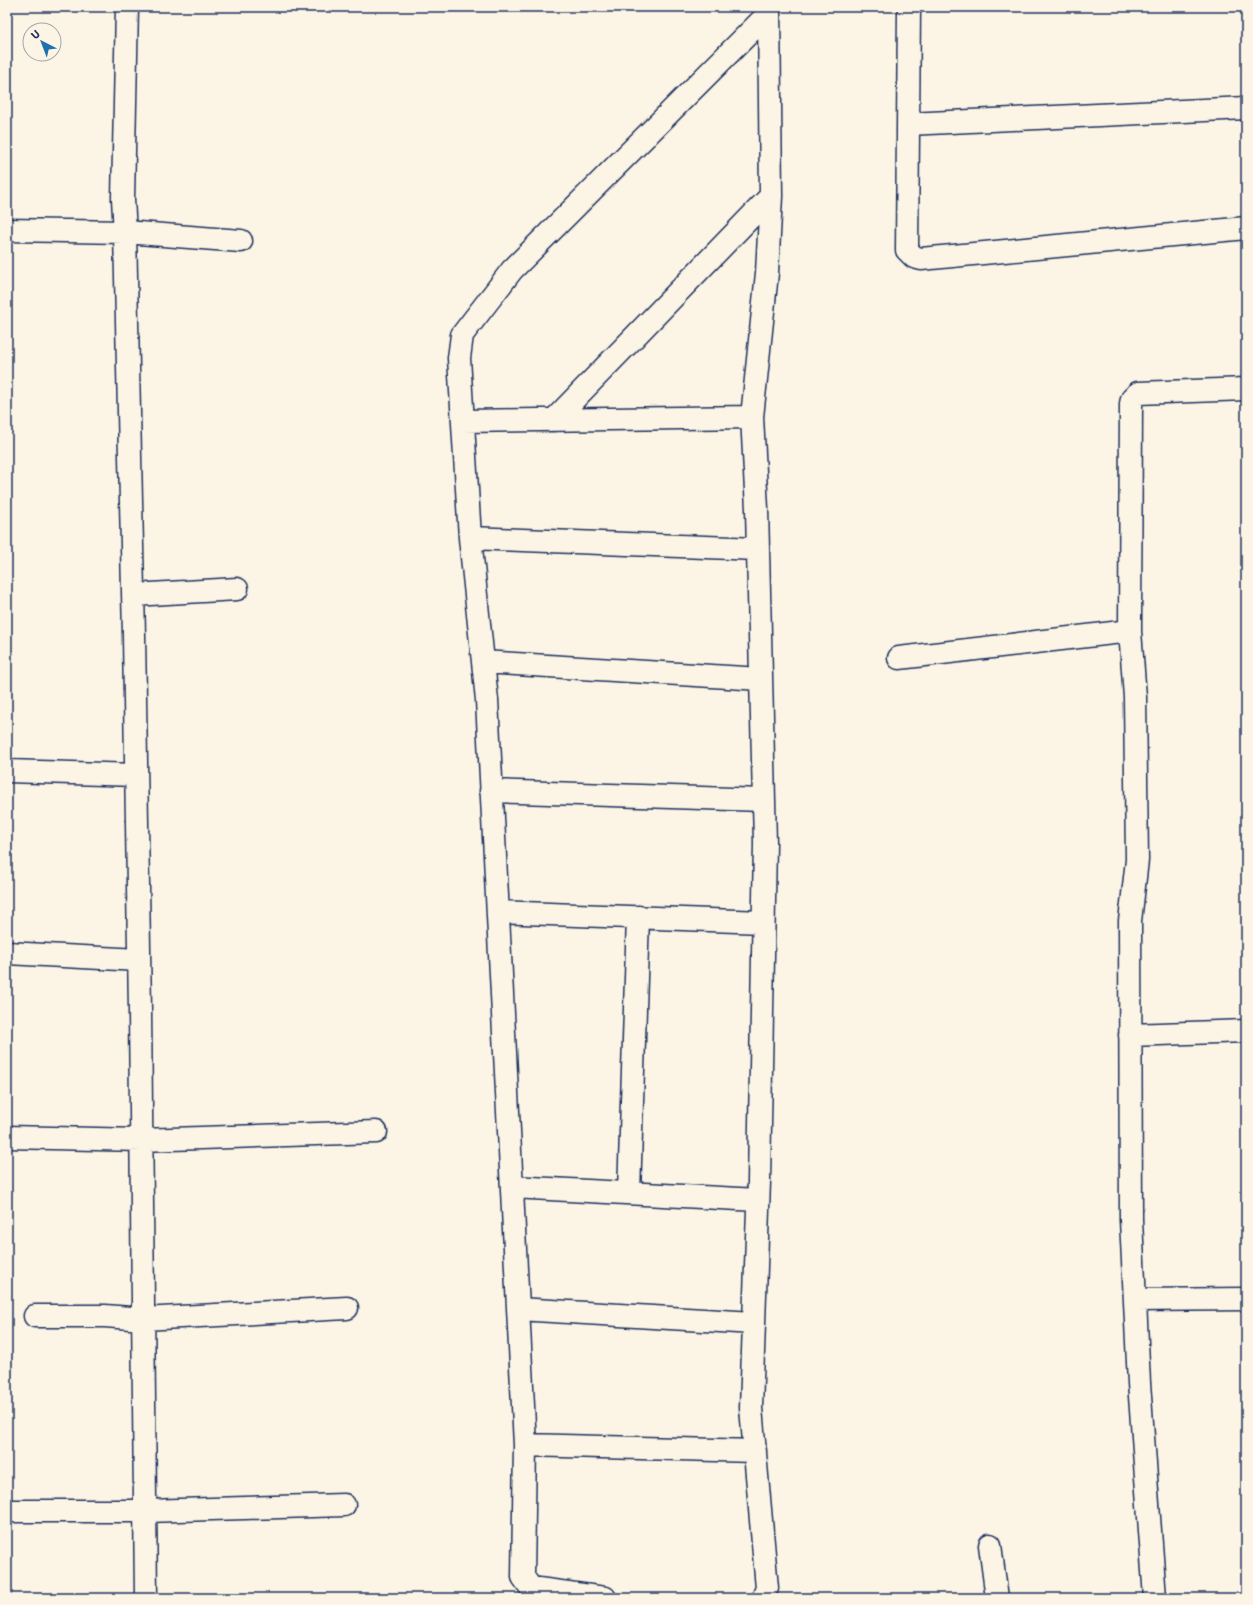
<svg xmlns="http://www.w3.org/2000/svg" width="1253" height="1605" viewBox="0 0 1253 1605" font-family="'Shantell Sans',sans-serif">
  <style>
    .lines { fill: none; stroke-linecap: round; stroke-linejoin: round }
    .minor-casing { stroke: #1b2f5e; stroke-width: 25 }
    .minor { stroke: #fcf5e5; stroke-width: 22 }
  </style>
  <rect width="100%" height="100%" fill="#fcf5e5"/>
  <filter id="ink" filterUnits="userSpaceOnUse"><feTurbulence type="fractalNoise" baseFrequency=".025" numOctaves="2"/><feDisplacementMap in="SourceGraphic" scale="8" xChannelSelector="R" yChannelSelector="G"/><feConvolveMatrix kernelMatrix="1 2 1 2 8 2 1 2 1" color-interpolation-filters="sRGB"/></filter>
  <g filter="url(#ink)">
    <g class="lines">
      <g class="minor-casing">
        <path id="minor" d="M127,7L123,199L125,232L134,636L140,1011L146,1598
          M909,7L907,250L914,257L921,259L1246,228
          M908,124L1246,108
          M7,230L125,232L241,241
          M554,420L771,196
          M463,421L752,417
          M470,538L758,549
          M133,595L237,589
          M899,658L1130,631
          M483,662L761,679
          M7,771L136,775
          M491,791L763,800
          M498,912L763,922
          M7,953L139,960
          M1130,1035L1246,1031
          M7,1137L141,1140L376,1132
          M512,1187L758,1200
          M629,1193L638,917
          M1135,1300L1246,1299
          M518,1309L754,1323
          M35,1316H105L143,1319L347,1308
          M525,1445L755,1451
          M7,1511H146L344,1505
          M990,1545L997,1598
          M605,1598L531,1588L523,1577L525,1445L487,700L470,538L459,358L462,335L512,270L769,13
          M763,1598L767,1588L751,1408L759,1181L765,843L757,509L752,417L767,273L771,196L769,7
          M1155,1598L1139,1383L1131,1220L1130,921L1137,860L1135,697L1130,631L1131,404L1132,399L1138,393L1246,389"/>
      </g>
      <use href="#minor" class="minor"/>
    </g>
  </g>
  <rect width="1253" height="1605" fill="none" stroke="#fcf5e5" stroke-width="24"/>
  <rect x="12" y="12" width="1229" height="1581" fill="none" stroke="#1b2f5e" stroke-width="1.5" filter="url(#ink)"/>
  <g transform="translate(42 42) rotate(318)"><circle r="19" fill="#fcf5e5" stroke="#a2a6af"/>
  <path d="M0-3L7 15L0 10L-7 15Z" fill="#1f6fb2"/>
  <text y="-6" font-size="11" font-weight="bold" text-anchor="middle" fill="#1b2f5e">U</text>
  </g>
</svg>
